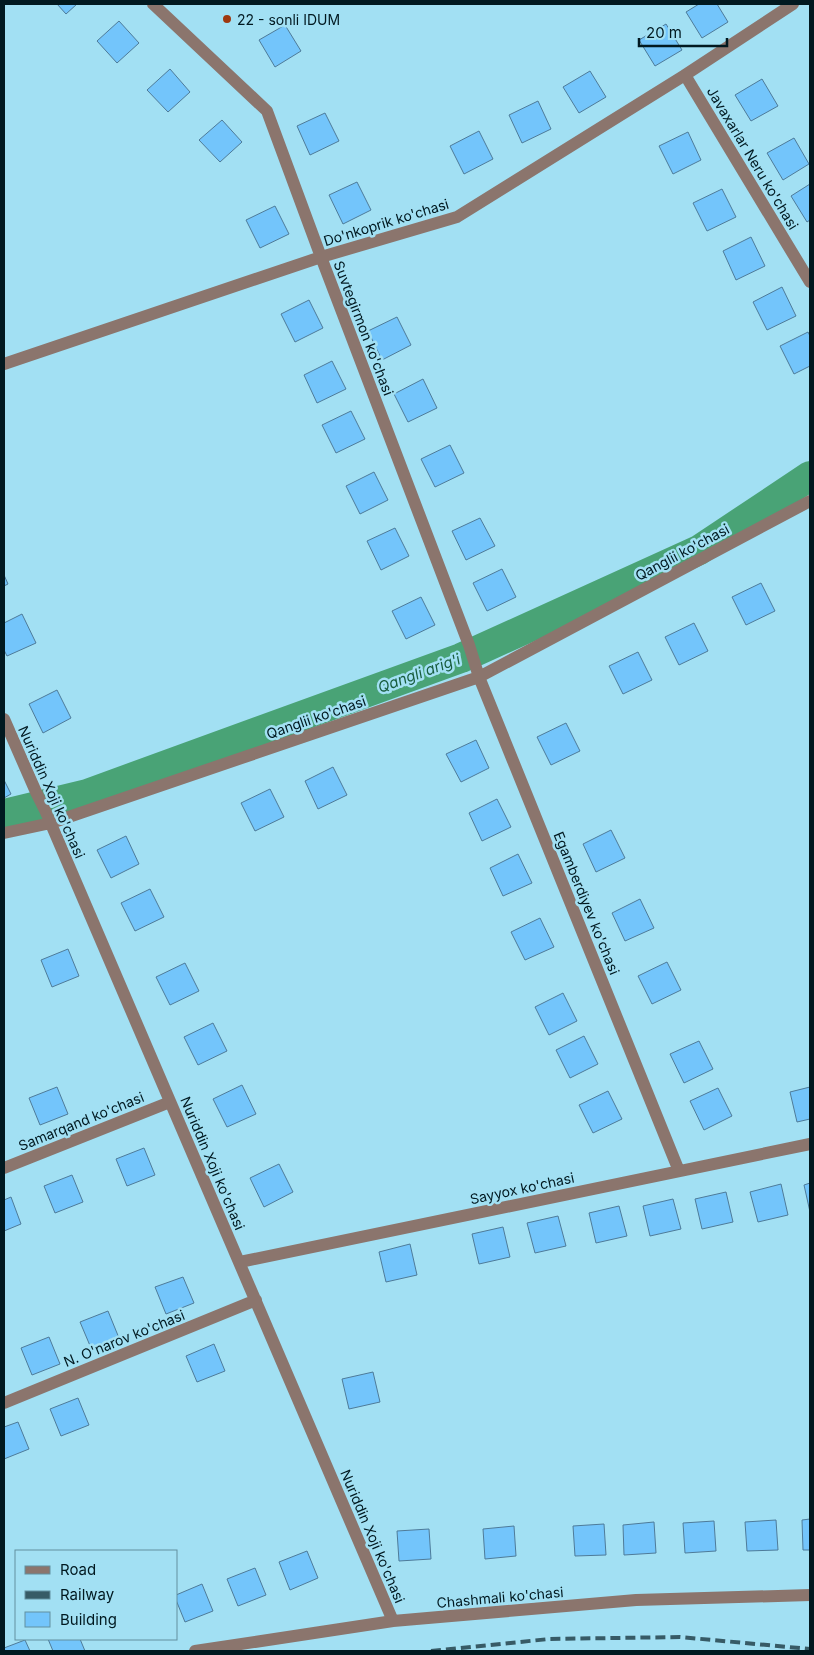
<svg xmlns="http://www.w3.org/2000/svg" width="814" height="1655" viewBox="0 0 814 1655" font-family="Inter,sans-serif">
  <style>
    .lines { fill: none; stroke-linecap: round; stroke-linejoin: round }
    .canal { stroke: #49a376; stroke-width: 30 }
    .building { fill: #73c5fb; stroke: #4e7b99 }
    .minor { stroke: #8b756d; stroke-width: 12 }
    .rail { stroke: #375b66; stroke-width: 4; stroke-dasharray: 10 5; stroke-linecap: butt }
    .poi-dot { fill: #9e380f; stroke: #a2e0f3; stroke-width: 2 }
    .labels { text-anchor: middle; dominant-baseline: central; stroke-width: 5; stroke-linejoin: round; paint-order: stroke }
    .poi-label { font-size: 14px; fill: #011920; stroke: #a2e0f3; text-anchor: start }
    .street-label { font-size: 14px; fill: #011920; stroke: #a2e0f3 }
    .water-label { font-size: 15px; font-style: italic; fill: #195d3e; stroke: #a2e0f3 }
  </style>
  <rect width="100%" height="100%" fill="#a2e0f3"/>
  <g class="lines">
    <path class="canal" d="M4,814L87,794L461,658L699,550L810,476"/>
  </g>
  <path class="building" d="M57,4H77L66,14Z
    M699,4H717L728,22L702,38L686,12Z
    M119,21L139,43L117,63L97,41Z
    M666,24L682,50L655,66L639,40Z
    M285,25L301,51L275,67L259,40Z
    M170,69L190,92L168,112L147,90Z
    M590,71L606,97L579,113L563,87Z
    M762,79L778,106L751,121L735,95Z
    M538,101L551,129L522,143L509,115Z
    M325,113L339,141L310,155L297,126Z
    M222,120L242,142L220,162L199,140Z
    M479,131L493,159L464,174L450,146Z
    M688,132L701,160L673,174L659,146Z
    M794,138L809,164L783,180L767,153Z
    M357,182L371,210L343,224L329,195Z
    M810,184V220L807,222L791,196Z
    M722,189L736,217L707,231L693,203Z
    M275,206L289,234L260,248L246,220Z
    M751,237L765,266L736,280L723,251Z
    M782,287L796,316L767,330L753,302Z
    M309,300L323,328L295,342L281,314Z
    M397,317L411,345L382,360L368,331Z
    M808,332L810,336V366L794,374L780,346Z
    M332,361L346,389L317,403L304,375Z
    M423,379L437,408L408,422L394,394Z
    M351,411L365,439L336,453L322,425Z
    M450,445L464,473L435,487L421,459Z
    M374,472L388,500L360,514L346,486Z
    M480,518L495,546L466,560L452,531Z
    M395,528L409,556L381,570L367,541Z
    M502,569L516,597L487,611L473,583Z
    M4,575L8,584L4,586Z
    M761,583L775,611L746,625L732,597Z
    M421,597L435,625L406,639L392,611Z
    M22,614L36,643L7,656L4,650V623Z
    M694,623L708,651L679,665L665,637Z
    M638,652L652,680L623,694L609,666Z
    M57,690L71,718L43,733L29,704Z
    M566,723L580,751L551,765L537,737Z
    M476,740L489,768L461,782L446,754Z
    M333,767L347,795L318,809L305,781Z
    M4,780L11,794L4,798Z
    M270,789L284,817L255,831L241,803Z
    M497,799L511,827L482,841L469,813Z
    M611,830L625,858L596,872L583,844Z
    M126,836L139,864L111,878L97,850Z
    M518,854L532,883L503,896L490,868Z
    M150,889L164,917L135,931L121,903Z
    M640,899L654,928L625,941L612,913Z
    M540,918L554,947L525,960L511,932Z
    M68,949L79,976L52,987L41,960Z
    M667,962L681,990L652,1004L638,976Z
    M185,963L199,991L170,1005L156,977Z
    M563,993L577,1021L549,1035L535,1007Z
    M213,1023L227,1051L198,1065L184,1037Z
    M584,1036L598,1064L570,1078L556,1050Z
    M699,1041L713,1069L684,1083L670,1054Z
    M242,1085L256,1114L227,1127L213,1099Z
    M57,1087L68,1114L40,1125L29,1098Z
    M810,1087V1119L797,1122L790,1092Z
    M718,1088L732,1116L704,1130L690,1101Z
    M608,1091L622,1119L593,1133L579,1105Z
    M144,1148L155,1175L127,1186L116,1159Z
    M279,1164L293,1192L264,1207L250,1178Z
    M72,1175L83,1202L55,1213L44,1186Z
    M810,1183V1212L804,1185Z
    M781,1184L788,1215L758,1222L750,1192Z
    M726,1192L733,1222L702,1229L695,1199Z
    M11,1197L21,1224L4,1231V1200Z
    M673,1199L681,1229L650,1236L643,1206Z
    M619,1206L627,1236L596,1243L589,1213Z
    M558,1216L566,1246L535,1253L527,1223Z
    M503,1227L510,1257L479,1264L472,1234Z
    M410,1244L417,1275L386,1282L379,1252Z
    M183,1277L194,1303L166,1314L155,1287Z
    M108,1311L119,1338L91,1348L80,1322Z
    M49,1337L60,1364L32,1375L21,1348Z
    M214,1344L225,1371L197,1382L186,1356Z
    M373,1372L380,1402L349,1409L342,1379Z
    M78,1398L89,1425L61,1436L50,1409Z
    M18,1422L29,1449L4,1459V1427Z
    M810,1519V1550H803L802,1520Z
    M776,1520L778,1550L747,1551L745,1522Z
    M714,1521L716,1551L685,1553L683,1523Z
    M654,1522L656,1553L624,1555L623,1525Z
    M604,1524L606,1555L575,1556L573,1526Z
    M514,1526L516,1556L485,1559L483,1529Z
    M429,1529L431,1559L399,1561L397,1531Z
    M307,1551L318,1578L290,1590L279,1562Z
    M255,1568L266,1595L238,1606L227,1579Z
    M202,1584L213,1611L185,1622L176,1600V1595Z
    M48,1639H80L85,1651H53Z
    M25,1640L30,1651H4V1648Z"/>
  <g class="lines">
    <path class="minor" d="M153,4L267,111L321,257L469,645L479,677L679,1171
      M685,75L810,282
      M4,364L321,257L457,217L685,75L793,4
      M4,719L36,792L45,810L393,1621
      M4,833L51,823L479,677L810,501
      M4,1168L170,1102
      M240,1262L810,1144
      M4,1403L256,1300
      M195,1651L393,1621L636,1600L810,1595"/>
    <path class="rail" d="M431,1651L549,1639L680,1637L810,1649"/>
  </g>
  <circle class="poi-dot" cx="227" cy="19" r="5"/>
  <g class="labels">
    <g class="poi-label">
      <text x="237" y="19">22 - sonli IDUM</text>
    </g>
    <g class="street-label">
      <text transform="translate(753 158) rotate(59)">Javaxarlar Neru ko'chasi</text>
      <text transform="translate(386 222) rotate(-17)">Do'nkoprik ko'chasi</text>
      <text transform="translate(364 328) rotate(69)">Suvtegirmon ko'chasi</text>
      <text transform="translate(682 552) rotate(-28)">Qanglii ko'chasi</text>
      <text transform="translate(316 717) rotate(-19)">Qanglii ko'chasi</text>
      <text transform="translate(52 792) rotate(66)">Nuriddin Xoji ko'chasi</text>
      <text transform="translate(587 903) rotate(68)">Egamberdiyev ko'chasi</text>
      <text transform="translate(81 1121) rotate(-22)">Samarqand ko'chasi</text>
      <text transform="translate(213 1163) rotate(67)">Nuriddin Xoji ko'chasi</text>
      <text transform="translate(522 1188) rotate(-12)">Sayyox ko'chasi</text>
      <text transform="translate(124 1338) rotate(-22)">N. O'narov ko'chasi</text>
      <text transform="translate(373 1536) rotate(67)">Nuriddin Xoji ko'chasi</text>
      <text transform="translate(500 1597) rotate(-5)">Chashmali ko'chasi</text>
    </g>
    <g class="water-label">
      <text transform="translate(419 673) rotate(-20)">Qangli arig'i</text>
    </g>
  </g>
  <rect width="814" height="1655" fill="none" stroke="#011920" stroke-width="10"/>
  <rect x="15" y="1550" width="162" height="90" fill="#a2e0f3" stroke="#62909f"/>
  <rect x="25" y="1566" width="25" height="8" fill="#8b756d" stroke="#62909f"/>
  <text x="60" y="1575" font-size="15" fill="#011920">Road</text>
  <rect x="25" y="1591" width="25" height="8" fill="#375b66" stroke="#62909f"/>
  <text x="60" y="1600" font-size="15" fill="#011920">Railway</text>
  <rect x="25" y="1612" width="25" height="15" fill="#73c5fb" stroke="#62909f"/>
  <text x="60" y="1625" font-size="15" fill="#011920">Building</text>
  <path d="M639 38v8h88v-8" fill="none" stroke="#011920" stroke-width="2.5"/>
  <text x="646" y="38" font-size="15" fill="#011920" stroke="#a2e0f3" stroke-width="4" paint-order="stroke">20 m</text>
</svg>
